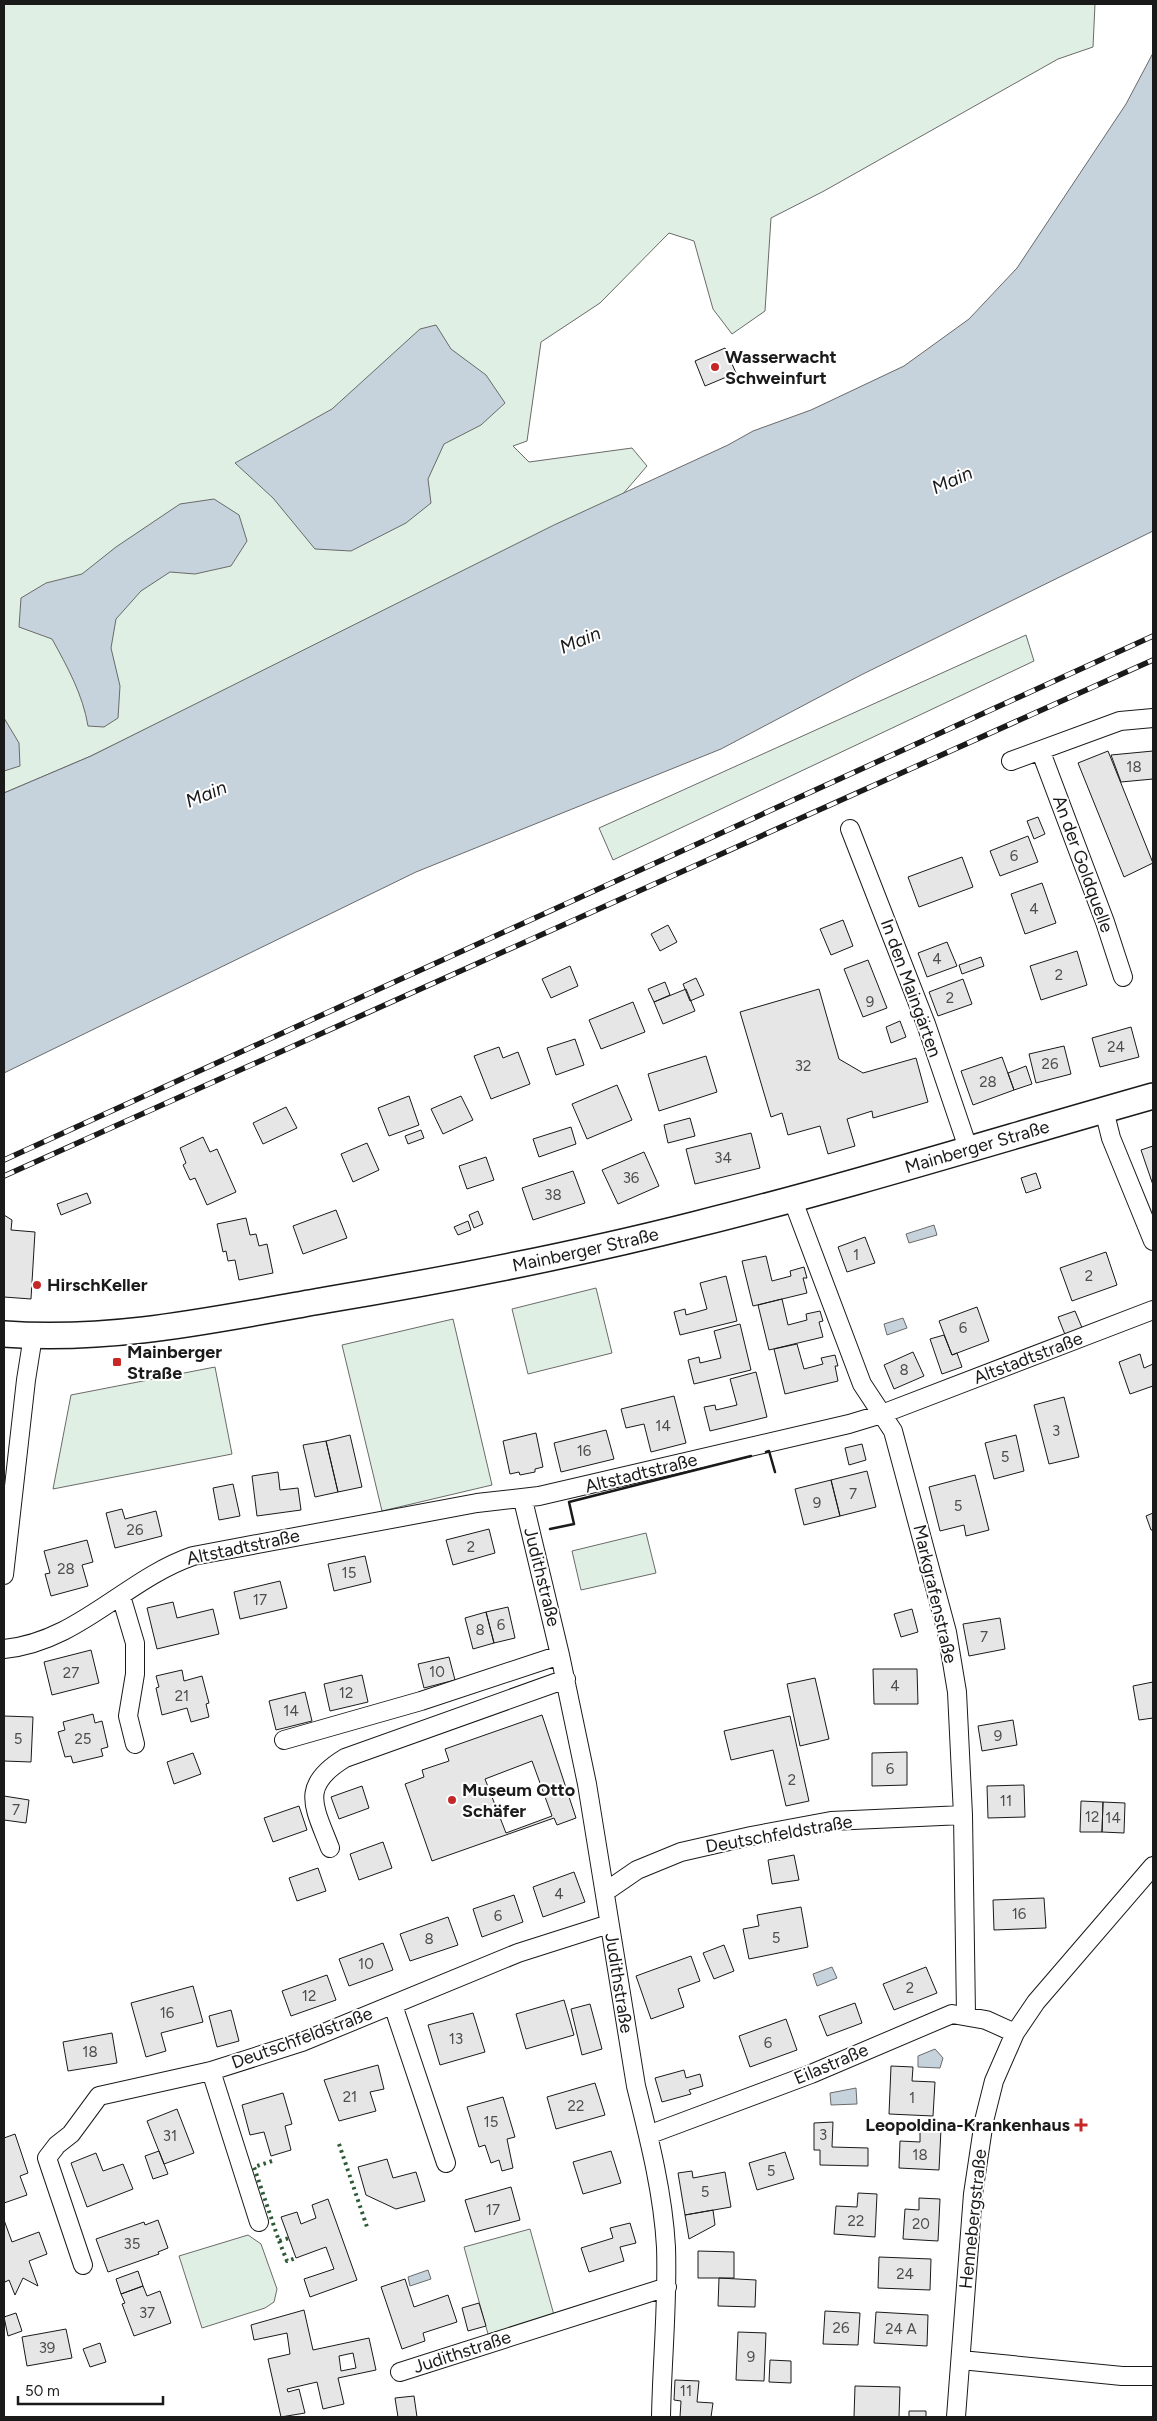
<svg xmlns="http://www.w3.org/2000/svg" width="1157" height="2421" viewBox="0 0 1157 2421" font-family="Figtree,sans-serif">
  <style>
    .green { fill: #e0efe3; stroke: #6a6a6a }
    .water { fill: #c6d2dc; stroke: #6a6a6a }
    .building { fill: #e6e6e6; stroke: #1a1a1a; fill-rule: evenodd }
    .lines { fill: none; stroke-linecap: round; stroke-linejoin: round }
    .street-casing { stroke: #1a1a1a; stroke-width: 20 }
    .secondary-casing { stroke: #1a1a1a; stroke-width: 28 }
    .street { stroke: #fff; stroke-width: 18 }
    .secondary { stroke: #fff; stroke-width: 25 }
    .rail-casing { stroke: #1a1a1a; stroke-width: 5.5 }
    .rail { stroke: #fff; stroke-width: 4; stroke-dasharray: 11; stroke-linecap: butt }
    .hedge { stroke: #2b5a34; stroke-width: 4; stroke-dasharray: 2.5 4; stroke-linecap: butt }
    .wall { stroke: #1a1a1a; stroke-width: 2.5 }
    .poi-dot { fill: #c62828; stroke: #fff; stroke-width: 2 }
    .labels { text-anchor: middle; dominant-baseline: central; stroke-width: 4; stroke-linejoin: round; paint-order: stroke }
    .number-label { font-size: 15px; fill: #4d4d4d }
    .poi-label { font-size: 18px; font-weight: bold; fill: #1a1a1a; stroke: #fff; text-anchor: start }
    .street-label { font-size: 18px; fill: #1a1a1a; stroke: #fff }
    .water-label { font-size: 19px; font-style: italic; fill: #1a1a1a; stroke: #fff }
  </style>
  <rect width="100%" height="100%" fill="#fff"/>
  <path class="green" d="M4,4H1095L1093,47L1058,59L824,191L771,218L765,311L732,334L713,309L694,241L669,233L600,303L541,342L527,441L513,446L529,462L632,448L647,466L622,495L91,756L4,793Z
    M1026,635L1034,661L613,860L599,828Z
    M596,1288L612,1353L528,1374L512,1309Z
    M453,1319L492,1485L382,1511L342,1345Z
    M215,1367L232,1454L53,1489L71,1395Z
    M646,1533L656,1573L581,1590L572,1551Z
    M530,2229L554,2315L488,2334L464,2247Z
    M248,2235L261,2244L277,2289L274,2302L265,2308L202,2328L179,2256Z"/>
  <path class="water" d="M1153,53V531L861,675L721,749L416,872L4,1073V793L91,756L554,525L728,445L753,431L811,410L904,366L969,319L1017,268L1126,104Z
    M436,325L451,349L486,375L505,403L481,425L444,444L428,479L431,503L406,523L351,551L315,549L273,498L235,463L332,409L420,329Z
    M214,499L239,515L247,541L231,566L195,574L170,572L141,591L116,619L111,648L120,686L118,718L104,727L88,726C83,695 67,666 52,639L19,627L21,598L46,583L82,574L116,547L180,504Z
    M4,718L19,743L20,766L4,771Z
    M934,1225L937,1235L909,1243L906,1234Z
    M903,1318L907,1328L887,1335L884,1324Z
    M832,1967L837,1978L817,1986L813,1974Z
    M935,2049L943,2058L940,2068L918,2067V2056Z
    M856,2088L857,2104L831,2105L830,2093Z
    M428,2270L431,2279L410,2286L408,2277Z"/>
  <path class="building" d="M725,348L736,373L705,386L695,361Z
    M1108,751L1153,863L1124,877L1078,763Z
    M1153,751V779L1121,782L1111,755Z
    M1038,817L1045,834L1034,839L1027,821Z
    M1028,836L1038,862L1000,876L990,851Z
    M962,857L973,887L919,907L908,877Z
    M1042,883L1056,923L1025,934L1011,894Z
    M843,920L853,946L831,955L820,929Z
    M668,925L677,942L660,951L651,934Z
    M947,942L957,966L927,977L918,953Z
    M1077,951L1087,985L1041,1000L1030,966Z
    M981,957L984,966L962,974L959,965Z
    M868,960L887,1008L863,1017L844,969Z
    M570,966L578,986L551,998L542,979Z
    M696,978L704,995L690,1001L683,984Z
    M963,979L972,1004L938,1016L929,992Z
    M665,982L670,995L654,1002L648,989Z
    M686,989L695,1011L663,1024L654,1002Z
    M819,989L839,1059L863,1073L916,1058L928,1102L873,1118L872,1111L847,1119L855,1146L828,1154L820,1126L788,1135L782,1113L771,1117L740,1012Z
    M633,1002L645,1032L601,1049L589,1020Z
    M900,1021L906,1037L891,1043L886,1027Z
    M1131,1027L1139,1057L1100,1067L1092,1038Z
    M575,1039L584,1065L556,1075L547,1048Z
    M1064,1046L1071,1074L1036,1083L1029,1054Z
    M499,1047L503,1058L518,1052L530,1084L491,1099L474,1056Z
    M706,1056L717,1092L659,1111L648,1074Z
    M1002,1057L1014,1090L973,1105L961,1071Z
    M1026,1066L1032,1084L1014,1090L1008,1073Z
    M617,1085L632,1120L587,1139L572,1104Z
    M409,1096L419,1125L389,1136L378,1108Z
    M461,1096L473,1120L443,1134L431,1109Z
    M286,1107L297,1128L263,1144L253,1123Z
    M690,1118L695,1136L668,1143L664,1125Z
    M571,1127L576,1144L539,1157L533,1139Z
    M421,1130L424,1138L408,1144L405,1136Z
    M751,1133L760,1168L695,1184L686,1149Z
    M203,1137L210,1152L217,1149L236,1192L207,1205L195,1178L190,1180L183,1165L186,1163L180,1148Z
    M367,1143L379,1170L353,1182L341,1154Z
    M1153,1146V1185L1141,1150Z
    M644,1152L659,1186L618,1204L602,1170Z
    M486,1157L494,1180L467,1189L459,1166Z
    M573,1171L585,1203L533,1220L522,1188Z
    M1036,1173L1041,1188L1026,1193L1021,1178Z
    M87,1193L91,1203L61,1215L57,1204Z
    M336,1210L347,1238L303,1254L293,1226Z
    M478,1211L483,1224L474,1228L469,1215Z
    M4,1215L12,1220L11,1230L35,1232L31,1299L4,1297Z
    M246,1218L250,1235L256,1234L259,1246L267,1244L273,1273L239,1280L235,1260L228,1261L226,1251L223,1252L217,1224Z
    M468,1221L471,1230L458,1235L454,1227Z
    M865,1237L875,1263L847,1272L838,1247Z
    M1106,1252L1117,1285L1072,1301L1060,1268Z
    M766,1256L772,1281L791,1276L790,1271L804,1267L807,1278H803L807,1293L753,1306L742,1261Z
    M726,1276L737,1321L680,1335L674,1312L685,1309L686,1315L707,1309L700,1283Z
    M782,1299L788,1325L807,1320L806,1314L820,1311L823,1321L819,1322L823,1337L769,1350L758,1305Z
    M977,1307L989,1341L952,1355L939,1321Z
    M1075,1311L1083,1330L1066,1337L1058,1317Z
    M740,1324L751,1370L694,1384L688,1360L699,1357L700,1363L721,1358L714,1331Z
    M944,1335L952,1355L957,1353L962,1367L942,1374L930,1339Z
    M797,1344L804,1369L823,1364L821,1358L835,1355L838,1366H835L838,1381L785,1394L774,1349Z
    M913,1352L924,1376L894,1389L884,1365Z
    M1140,1354L1144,1368L1153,1364V1386L1130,1394L1119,1362Z
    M756,1372L767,1417L710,1431L704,1407L715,1405L716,1410L737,1405L730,1379Z
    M674,1396L686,1443L651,1452L644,1424L626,1428L621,1409Z
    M1064,1397L1079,1457L1049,1464L1034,1405Z
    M606,1430L614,1459L561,1472L554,1443Z
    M536,1433L543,1467L535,1469V1472L520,1475L519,1472L510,1474L503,1441Z
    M350,1435L362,1487L338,1492L326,1441Z
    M1016,1435L1024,1471L994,1479L985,1443Z
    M326,1441L338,1492L315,1497L303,1445Z
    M862,1444L866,1460L849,1465L845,1448Z
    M867,1471L876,1507L840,1516L831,1480Z
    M278,1472L280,1490L298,1488L301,1510L257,1516L252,1476Z
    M975,1475L989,1530L966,1536L964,1525L940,1531L929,1487Z
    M831,1480L840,1516L804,1525L795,1489Z
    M233,1484L240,1516L219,1520L213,1488Z
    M122,1509L125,1519L156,1511L162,1536L115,1548L106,1513Z
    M1153,1513V1530H1151L1146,1516Z
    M489,1529L495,1553L453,1565L446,1540Z
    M87,1540L93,1562L82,1565L88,1586L51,1596L45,1574L50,1573L44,1551Z
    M365,1556L371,1582L334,1591L328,1564Z
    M280,1581L287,1608L240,1619L234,1592Z
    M173,1602L177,1618L213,1609L219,1634L157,1649L147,1608Z
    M508,1607L515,1638L494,1643L486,1612Z
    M912,1609L918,1632L901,1637L894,1614Z
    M486,1612L494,1643L473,1649L465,1618Z
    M1000,1618L1005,1649L969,1656L963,1624Z
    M91,1650L99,1683L52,1695L44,1662Z
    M449,1657L455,1680L424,1688L418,1664Z
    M873,1669H917L918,1704H874Z
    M182,1670L184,1681L202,1676L209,1703L206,1704L209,1717L191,1722L187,1708L162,1715L156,1688L159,1687L156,1676Z
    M362,1675L368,1702L330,1711L324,1684Z
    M815,1678L829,1739L800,1746L787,1684Z
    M1153,1682V1718L1139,1720L1133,1686Z
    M305,1692L312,1721L276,1730L269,1701Z
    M93,1714L95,1723L102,1721L108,1747L101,1749L103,1756L73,1763L71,1756L65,1757L58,1732L65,1730L63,1722Z
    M542,1715L576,1818L557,1825L554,1818L432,1861L405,1784L424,1777L422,1770L449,1761L445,1749ZM532,1761L552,1816L506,1833L485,1779Z
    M4,1716L33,1717L31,1762L4,1761Z
    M790,1716L809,1801L786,1806L773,1750L731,1760L724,1731Z
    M1013,1720L1017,1745L982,1751L978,1726Z
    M907,1752V1785L872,1786V1753Z
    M193,1753L201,1774L174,1784L167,1762Z
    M1024,1785L1025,1817L988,1818L987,1786Z
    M362,1786L369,1808L339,1819L331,1797Z
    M4,1796L29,1800L26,1823L4,1820Z
    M1081,1801L1103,1802L1102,1832H1080Z
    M1103,1802L1125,1803L1124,1833L1102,1832Z
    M299,1806L307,1830L273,1842L264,1818Z
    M383,1842L392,1868L359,1880L350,1854Z
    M794,1855L799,1880L772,1884L768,1860Z
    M318,1868L326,1891L297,1901L289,1878Z
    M574,1872L585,1902L543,1917L533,1887Z
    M514,1895L523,1922L482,1937L473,1909Z
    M1044,1898L1046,1928L994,1930L993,1900Z
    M801,1907L808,1947L749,1959L743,1929L759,1926L757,1915Z
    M448,1917L458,1945L410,1961L400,1934Z
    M383,1943L393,1970L349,1986L339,1959Z
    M724,1945L734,1971L714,1979L703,1953Z
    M691,1956L700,1981L678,1989L684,2007L651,2019L636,1976Z
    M926,1967L937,1993L894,2010L883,1984Z
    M327,1975L336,2000L291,2016L282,1991Z
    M193,1986L203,2022L161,2033L166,2051L146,2057L131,2003Z
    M564,2000L574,2035L526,2049L516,2014Z
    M855,2003L862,2023L827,2036L819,2016Z
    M590,2004L602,2049L582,2055L571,2009Z
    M231,2010L239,2041L217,2047L209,2016Z
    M473,2013L485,2052L440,2065L428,2025Z
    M786,2019L797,2050L750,2067L739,2036Z
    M112,2033L117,2063L68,2071L63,2042Z
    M378,2065L384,2089L370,2092L376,2111L339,2121L324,2080Z
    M891,2066L913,2067L912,2081L935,2082L933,2116L889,2114Z
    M684,2070L686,2078L700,2074L703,2086L689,2090L691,2094L662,2102L655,2078Z
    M595,2083L605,2115L556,2129L547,2097Z
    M283,2093L292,2124L285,2126L291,2150L271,2156L264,2132L250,2135L242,2105Z
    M503,2097L515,2137L507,2139L513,2168L502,2171L499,2160L491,2163L485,2145L479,2147L467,2107Z
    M177,2109L194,2153L164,2164L147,2121Z
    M833,2122L832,2147L868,2148V2166L820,2165V2150H814V2123Z
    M920,2128L941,2129L939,2170L899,2168L900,2141L920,2142Z
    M15,2134L28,2173L20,2176L27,2195L4,2203V2138Z
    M159,2151L168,2174L153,2179L145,2156Z
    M611,2151L621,2183L583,2194L573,2162Z
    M785,2152L794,2179L757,2190L749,2163Z
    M96,2153L103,2171L123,2164L133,2189L87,2207L71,2163Z
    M387,2159L393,2178L416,2172L425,2201L396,2209L366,2195L358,2167Z
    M692,2171L693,2178L725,2172L731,2207L685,2215L678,2173Z
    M511,2187L520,2220L475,2232L465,2200Z
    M858,2193L877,2194L875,2237L834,2234L836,2206L857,2207Z
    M919,2198L940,2199L938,2241L903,2239L905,2209L919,2210Z
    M328,2199L357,2280L310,2297L304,2279L334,2269L326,2247L296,2258L281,2217L297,2212L301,2224L316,2218L312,2205Z
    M713,2210L715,2225L689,2239L685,2215Z
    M4,2220L12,2242L39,2232L47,2254L29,2261L38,2286L23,2278L15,2295L9,2280L5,2282L4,2279Z
    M158,2220L168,2248L158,2252L159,2254L108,2272L96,2239L144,2222L145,2225Z
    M630,2223L636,2243L620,2247L624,2261L589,2272L581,2248L613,2238L610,2228Z
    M698,2251L734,2252V2278H698Z
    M879,2257L931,2259L930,2290L878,2288Z
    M138,2271L143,2286L121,2294L116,2279Z
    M719,2278L756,2280L755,2307L718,2306Z
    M405,2279L414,2307L448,2295L457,2322L423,2333L425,2341L402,2349L381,2287Z
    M143,2286L147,2296L160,2291L171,2323L134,2336L122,2304L125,2303L121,2294Z
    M479,2303L486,2326L468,2331L462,2308Z
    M304,2310L313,2350L369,2338L376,2370L338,2378L344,2404L323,2409L317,2382L287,2389L288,2392L299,2389L305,2413L281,2417L268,2359L290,2354L287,2333L254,2340L251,2325ZM353,2353L356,2368L341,2371L339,2356Z
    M825,2311L860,2313L858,2345L823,2344Z
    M876,2312L928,2315L927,2346L874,2343Z
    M16,2313L22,2331L8,2336L4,2317Z
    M66,2329L72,2358L27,2366L22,2337Z
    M738,2332L766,2333L764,2381L736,2380Z
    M100,2343L106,2362L90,2367L83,2349Z
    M770,2360L791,2361V2383L769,2382Z
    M675,2380L699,2381L697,2402L713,2403L711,2417H680L681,2401L674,2400Z
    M855,2386L900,2387L899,2417H854Z
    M414,2396L417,2417H398L395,2398Z
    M909,2411H926V2417H909Z"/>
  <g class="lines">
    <g class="street-casing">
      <path id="street" d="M1041,752L1105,922L1123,977
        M1011,761L1120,721L1153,718
        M850,829L926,1024L968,1148
        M1104,1110L1111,1138L1153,1241
        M792,1198L862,1384L893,1431L947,1632L957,1692L963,1815L966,2015
        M523,1500L560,1655L587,1784L636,2086C649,2138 663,2193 666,2247C668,2304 662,2360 661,2417
        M4,1575L26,1380L33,1336
        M121,1596L135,1643V1674L128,1716L135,1744
        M4,1649C78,1642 126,1579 193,1556L477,1503L539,1496L849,1424L882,1414L1153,1310
        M284,1740L421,1701L560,1655
        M330,1848C314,1806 299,1786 345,1758L566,1679
        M605,1892L637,1870L681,1852L751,1836L831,1821L963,1815
        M393,2005L446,2163
        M211,2071L259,2222
        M648,2135L811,2074L952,2014L986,2020L1015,2033
        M83,2265L47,2158L57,2145L71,2134L99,2096L211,2071L302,2042L518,1953L609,1924
        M961,2360L1122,2376H1153
        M400,2372L667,2287
        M956,2417L973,2194L984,2121L994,2081L1015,2033L1036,2002L1153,1866"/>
    </g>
    <g class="secondary-casing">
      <g id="secondary">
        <path id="s1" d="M4,1334C115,1342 217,1319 326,1300C451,1279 575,1255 697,1224C850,1186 1001,1139 1153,1096"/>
      </g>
    </g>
    <use href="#street" class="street"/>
    <use href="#secondary" class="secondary"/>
    <g class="rail-casing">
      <path id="rail" d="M4,1160L1153,636
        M4,1176L1153,660"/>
    </g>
    <use href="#rail" class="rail"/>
    <path class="hedge" d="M339,2144L367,2227
      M272,2161L254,2167L279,2241L289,2238
      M279,2241L287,2261L296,2258"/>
    <path class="wall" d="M766,1452L769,1451L775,1472
      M550,1529L574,1524L569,1502L751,1456"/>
  </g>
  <g class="poi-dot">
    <circle cx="715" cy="367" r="5"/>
    <circle cx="37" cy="1285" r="5"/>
    <rect x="112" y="1357" width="10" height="10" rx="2.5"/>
    <circle cx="452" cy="1800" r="5"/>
    <path d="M1078.5 2117.5h5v5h5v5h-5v5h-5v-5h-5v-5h5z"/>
  </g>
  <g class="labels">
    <g class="number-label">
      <text x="1134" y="767">18</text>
      <text x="1014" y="856">6</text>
      <text x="1034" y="909">4</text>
      <text x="937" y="959">4</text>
      <text x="1059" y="975">2</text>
      <text x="950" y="998">2</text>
      <text x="870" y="1002">9</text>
      <text x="1116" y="1047">24</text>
      <text x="1050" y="1064">26</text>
      <text x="803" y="1066">32</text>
      <text x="988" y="1082">28</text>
      <text x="723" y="1158">34</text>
      <text x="631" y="1178">36</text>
      <text x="553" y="1195">38</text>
      <text x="856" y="1255">1</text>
      <text x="1089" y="1276">2</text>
      <text x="963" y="1328">6</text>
      <text x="904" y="1370">8</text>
      <text x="663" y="1426">14</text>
      <text x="1056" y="1431">3</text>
      <text x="584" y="1451">16</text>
      <text x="1005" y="1457">5</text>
      <text x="853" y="1494">7</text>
      <text x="817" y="1503">9</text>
      <text x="958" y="1506">5</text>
      <text x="135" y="1530">26</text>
      <text x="471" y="1547">2</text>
      <text x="66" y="1569">28</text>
      <text x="349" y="1573">15</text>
      <text x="260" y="1600">17</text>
      <text x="501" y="1625">6</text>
      <text x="480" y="1630">8</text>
      <text x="984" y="1637">7</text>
      <text x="437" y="1672">10</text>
      <text x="71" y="1673">27</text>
      <text x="895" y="1686">4</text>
      <text x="346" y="1693">12</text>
      <text x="182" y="1696">21</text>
      <text x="291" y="1711">14</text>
      <text x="998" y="1736">9</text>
      <text x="18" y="1739">5</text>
      <text x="83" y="1739">25</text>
      <text x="890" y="1769">6</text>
      <text x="792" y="1780">2</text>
      <text x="1006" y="1801">11</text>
      <text x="16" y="1810">7</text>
      <text x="1092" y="1817">12</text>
      <text x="1113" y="1818">14</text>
      <text x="559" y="1894">4</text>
      <text x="1019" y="1914">16</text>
      <text x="498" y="1916">6</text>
      <text x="776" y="1938">5</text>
      <text x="429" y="1939">8</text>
      <text x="366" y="1964">10</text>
      <text x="910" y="1988">2</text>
      <text x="309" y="1996">12</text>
      <text x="167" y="2013">16</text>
      <text x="456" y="2039">13</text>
      <text x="768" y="2043">6</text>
      <text x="90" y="2052">18</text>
      <text x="350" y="2097">21</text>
      <text x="912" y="2098">1</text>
      <text x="576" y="2106">22</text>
      <text x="491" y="2122">15</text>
      <text x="823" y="2135">3</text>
      <text x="170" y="2136">31</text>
      <text x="920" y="2155">18</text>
      <text x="771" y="2171">5</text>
      <text x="705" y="2192">5</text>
      <text x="493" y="2210">17</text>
      <text x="856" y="2221">22</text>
      <text x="921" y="2224">20</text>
      <text x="132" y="2244">35</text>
      <text x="905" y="2274">24</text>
      <text x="147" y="2313">37</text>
      <text x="841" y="2328">26</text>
      <text x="901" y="2329">24 A</text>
      <text x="47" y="2348">39</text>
      <text x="751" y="2357">9</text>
      <text x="686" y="2391">11</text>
    </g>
    <g class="poi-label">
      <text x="725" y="357">Wasserwacht<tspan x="725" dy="21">Schweinfurt</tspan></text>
      <text x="47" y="1285">HirschKeller</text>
      <text x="127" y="1352">Mainberger<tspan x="127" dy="21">Straße</tspan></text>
      <text x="462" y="1790">Museum Otto<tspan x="462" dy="21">Schäfer</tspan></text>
      <text x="1070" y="2125" text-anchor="end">Leopoldina-Krankenhaus</text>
    </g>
    <g class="street-label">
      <text transform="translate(1083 864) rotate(70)">An der Goldquelle</text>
      <text transform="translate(911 988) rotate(70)">In den Maingärten</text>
      <text stroke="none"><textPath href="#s1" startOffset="994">Mainberger Straße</textPath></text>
      <text stroke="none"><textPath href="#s1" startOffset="589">Mainberger Straße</textPath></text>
      <text transform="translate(1028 1358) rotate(-21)">Altstadtstraße</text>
      <text transform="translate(641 1473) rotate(-14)">Altstadtstraße</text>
      <text transform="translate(243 1547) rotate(-12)">Altstadtstraße</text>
      <text transform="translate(542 1577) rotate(76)">Judithstraße</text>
      <text transform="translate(935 1594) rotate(77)">Markgrafenstraße</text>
      <text transform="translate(779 1834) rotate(-10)">Deutschfeldstraße</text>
      <text transform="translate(619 1983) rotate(81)">Judithstraße</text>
      <text transform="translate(302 2038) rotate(-20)">Deutschfeldstraße</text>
      <text transform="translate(831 2064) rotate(-23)">Eilastraße</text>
      <text transform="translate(973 2219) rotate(-84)">Hennebergstraße</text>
      <text transform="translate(462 2352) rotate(-18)">Judithstraße</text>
    </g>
    <g class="water-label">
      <text transform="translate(952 480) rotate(-24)">Main</text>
      <text transform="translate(580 640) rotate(-22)">Main</text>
      <text transform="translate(206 794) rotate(-22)">Main</text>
    </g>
  </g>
  <rect width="1157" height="2421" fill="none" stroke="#1a1a1a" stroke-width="10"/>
  <path d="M18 2396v8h145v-8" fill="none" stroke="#1a1a1a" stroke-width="2.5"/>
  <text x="25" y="2396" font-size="15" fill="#1a1a1a" stroke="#ffffff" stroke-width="4" paint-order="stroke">50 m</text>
</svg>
